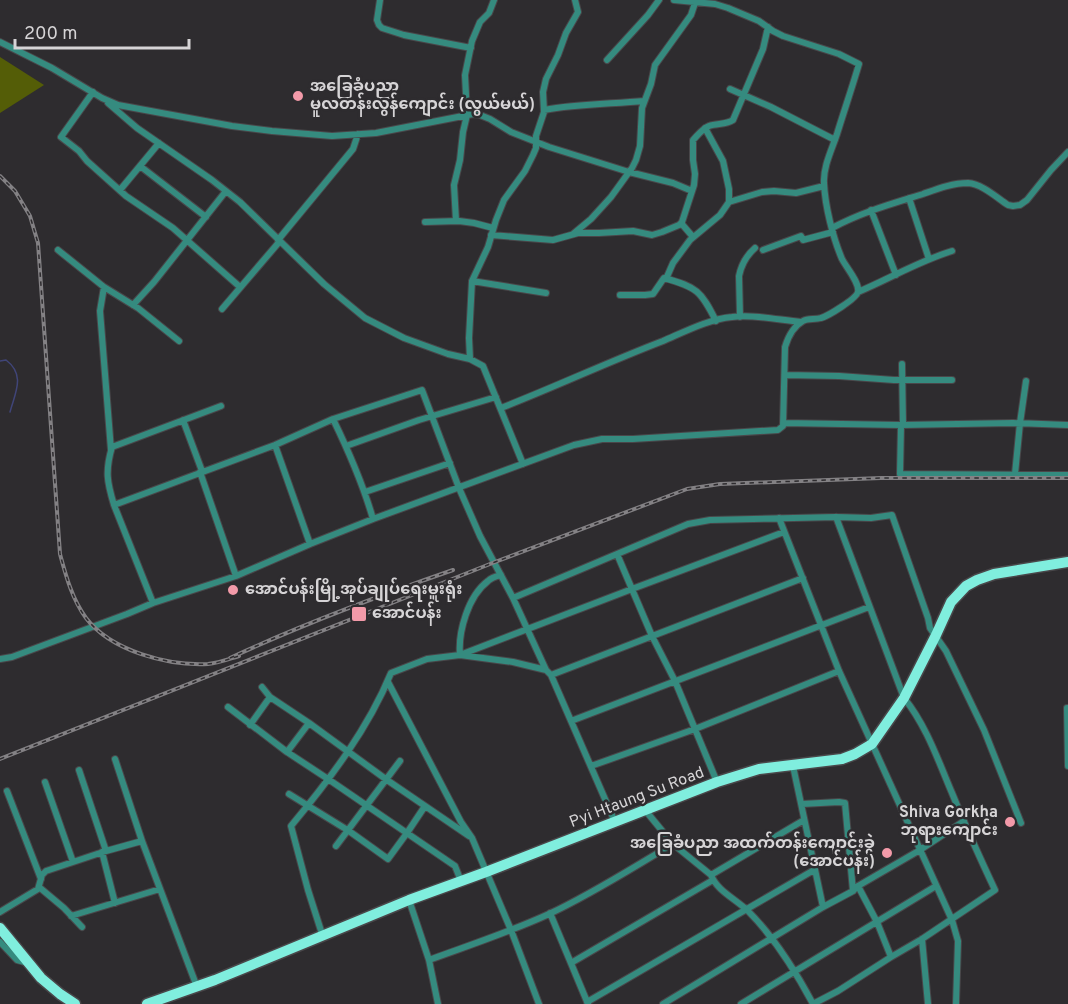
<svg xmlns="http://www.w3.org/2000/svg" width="1068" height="1004" viewBox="0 0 1068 1004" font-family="Overpass,'Noto Sans Myanmar',sans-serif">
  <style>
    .forest { fill: #545d07 }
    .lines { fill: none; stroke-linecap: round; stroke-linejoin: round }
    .stream { stroke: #404578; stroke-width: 1.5 }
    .minor-casing { stroke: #49474a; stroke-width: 8 }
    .trunk-casing { stroke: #49474a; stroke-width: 13 }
    .minor { stroke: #358b7f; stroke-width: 6 }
    .trunk { stroke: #80eede; stroke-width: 10 }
    .rail-casing { stroke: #838184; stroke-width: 4 }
    .rail { stroke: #2e2c2f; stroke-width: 1.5; stroke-dasharray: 4.5; stroke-linecap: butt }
    .poi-dot { fill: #f39aa9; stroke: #2e2c2f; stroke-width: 2 }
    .labels { text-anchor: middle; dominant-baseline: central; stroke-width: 5; stroke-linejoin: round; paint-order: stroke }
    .poi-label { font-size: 16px; font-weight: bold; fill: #d6d4d6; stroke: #2e2c2f; text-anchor: start }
    .street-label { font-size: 16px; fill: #d6d4d6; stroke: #2e2c2f }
  </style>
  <rect width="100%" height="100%" fill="#2e2c2f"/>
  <path class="forest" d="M0,57L44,85L0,113Z"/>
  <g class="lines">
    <path class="stream" d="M0,361L6,360C26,375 15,393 10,412"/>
    <g class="minor-casing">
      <path id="minor" d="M380,0L377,20L379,25L382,28L404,35L471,48
        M0,42L52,68L102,98L118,105L232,126L272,131L332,136L376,133L473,114L480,115L490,119L511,132L549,147L629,172L673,183L692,191
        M607,60L648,15L659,0
        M730,89L771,107L835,140
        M93,92L61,137L79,151L87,161L126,196L173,228L240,287
        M108,103L137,128L212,180L240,202L324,284L365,318L404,338L448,354L470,359L483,366L523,464
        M544,110C577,104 611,104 644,101
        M140,166L206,217
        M120,190L159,143
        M909,198L929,259
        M729,202L762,192L774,191L796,193L824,186
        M871,210L896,275
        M456,221L454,185L460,160L463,132L467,115L465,75L472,41L480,22L489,13L494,0
        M425,222L459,221L474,223L493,228
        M681,223L693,237
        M832,228C862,212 891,204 923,194C937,189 952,183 968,183C982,184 996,197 1008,205L1013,206L1020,205L1027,200L1051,170L1068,152
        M573,234L591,219L611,197L632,168L636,160L640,146L642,108L651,84L655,65L691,15L695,3
        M491,235L553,240L578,233H599L633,231L652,235L662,232L679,225L682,222L694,185L695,174L693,160V140C698,135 702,129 709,126C717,123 726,125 733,120L763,49L768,27
        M278,240L353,149L358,134
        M58,250L104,287L138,308L179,341
        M763,250L801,236L803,240L833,232
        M666,279L673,263L690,240L720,215L729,202V189L723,161L705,128
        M472,281L546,293
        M104,287L100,311L111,450
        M858,292C889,279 919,261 952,251
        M620,295H645L653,294L664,278C697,287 701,291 716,321
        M133,305L154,282L226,191
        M222,309L280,241
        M740,317L739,276C741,266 747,255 755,248
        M470,359L469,338L472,281L488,247L496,220L504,200L525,171L533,155L536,148V136L544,112L543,92L546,79L558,55L566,33L578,12L575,0
        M902,364L903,425
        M785,375L839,376L894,380H952
        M501,408C555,387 608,362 663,341C684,332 709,319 732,317C753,314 779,320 801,322
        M333,419L422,390L459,488L480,536L513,598L546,670L551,675L615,822
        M183,420L202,471
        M783,423L901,425L900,474L1068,475
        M901,425L1013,423L1068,425
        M275,445L310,544
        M346,446L419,420L496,397
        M200,472L236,576
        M1015,474L1020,423L1026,381
        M365,492L450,463
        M114,505L275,445L333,419C349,452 363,484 373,519
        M779,518L839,671L952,920L958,941L956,1004
        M617,554L652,636L675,681L717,782
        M501,575C497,576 491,578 488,581C468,596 458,632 460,655L632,589L784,532
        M513,598L688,524L710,520L836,517L871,518L892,515L928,618L930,628L946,651L984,730L1021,823
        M153,603L114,505C107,482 105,471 112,447L221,406
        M0,659L12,657L127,614L153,603L236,576L310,544L373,519L574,445L602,439H633L778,430L783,426L785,347C788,337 794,326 803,321C808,318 815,320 821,318C828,316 856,299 858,292C860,283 846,267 842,259C833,238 825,206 824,183C823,167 832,149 837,134C844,111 852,88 859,64L839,54L783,36L773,31L759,21L728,8L715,4L674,0
        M551,675L803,578
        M388,682L461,822L472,838L511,930L539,1004
        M262,687L270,697L309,723L387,780L469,836
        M228,707L287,752L328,779L455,866L461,881
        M1067,708L1068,766
        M571,721L869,607
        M250,725L270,697
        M287,752L309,723
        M591,766L695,729L839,671
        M793,766L823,907
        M79,770L106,851
        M45,782L73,862
        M7,791L41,879
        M289,794L349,831L388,859L407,833L425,806
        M802,804L839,802L845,803L853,891
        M645,810L673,844L711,875C717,891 736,899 748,911C775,938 795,970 813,1004
        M142,841L197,987
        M336,846L400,761
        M102,852L115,903
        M711,875L804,820
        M858,886L877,922L891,957
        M39,887L64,908L82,927
        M409,900L429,960L438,1004
        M0,912L38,889L42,875L46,871L106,851L142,841L115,759
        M550,913L588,1004
        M71,916L160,889
        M323,937L308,890L291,826C330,779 368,729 391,673L427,659L460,655L513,662L546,670
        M922,939L928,1004
        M0,942L17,960L28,963
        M429,960C470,945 510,932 549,914C592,894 632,868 673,844
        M571,963L713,880
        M587,1002L814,870
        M663,1004L823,907L853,891L858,886L920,850L964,821
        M741,1004L936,886
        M813,1004L838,991L891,957L922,939L995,890C980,858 965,825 952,793C938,760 926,725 904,698L836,517"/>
    </g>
    <g class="trunk-casing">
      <path id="trunk" d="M0,928L41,978L60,994L75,1004
        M147,1004L215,980L409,900L486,872L717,782L759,769L842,759L855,754L872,744L904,698L936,635L951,602L966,586L977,580L994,574L1068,562"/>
    </g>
    <use href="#minor" class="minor"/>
    <use href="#trunk" class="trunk"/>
    <g class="rail-casing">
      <path id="rail" d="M0,176L15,191L30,216L38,243L60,554C66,576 72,599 86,618C111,651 168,666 208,664C219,663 229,659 239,656
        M230,658C303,624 378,596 453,570
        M0,759L495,562L687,489L720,484L881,478H1068"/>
    </g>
    <use href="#rail" class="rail"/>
  </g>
  <g class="poi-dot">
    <circle cx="298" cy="96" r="6"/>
    <circle cx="233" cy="590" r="6"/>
    <rect x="351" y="606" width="16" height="16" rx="3"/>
    <circle cx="1010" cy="822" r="6"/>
    <circle cx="887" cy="853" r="6"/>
  </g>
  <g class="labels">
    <g class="poi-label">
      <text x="310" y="87">အခြေခံပညာ<tspan x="310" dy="18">မူလတန်းလွန်ကျောင်း (လွယ်မယ်)</tspan></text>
      <text x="245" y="590">အောင်ပန်းမြို့အုပ်ချုပ်ရေးမှူးရုံး</text>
      <text x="372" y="614">အောင်ပန်း</text>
      <text x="998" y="813" text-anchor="end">Shiva Gorkha<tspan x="998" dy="18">ဘုရားကျောင်း</tspan></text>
      <text x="875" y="844" text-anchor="end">အခြေခံပညာ အထက်တန်းကျောင်းခွဲ<tspan x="875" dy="18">(အောင်ပန်း)</tspan></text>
    </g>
    <g class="street-label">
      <text transform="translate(637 798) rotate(-21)">Pyi Htaung Su Road</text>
    </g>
  </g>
  <path d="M15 39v9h174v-9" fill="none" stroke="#d6d4d6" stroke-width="3"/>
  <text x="24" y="39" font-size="18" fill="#d6d4d6" stroke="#2e2c2f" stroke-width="4.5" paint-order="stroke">200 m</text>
</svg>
